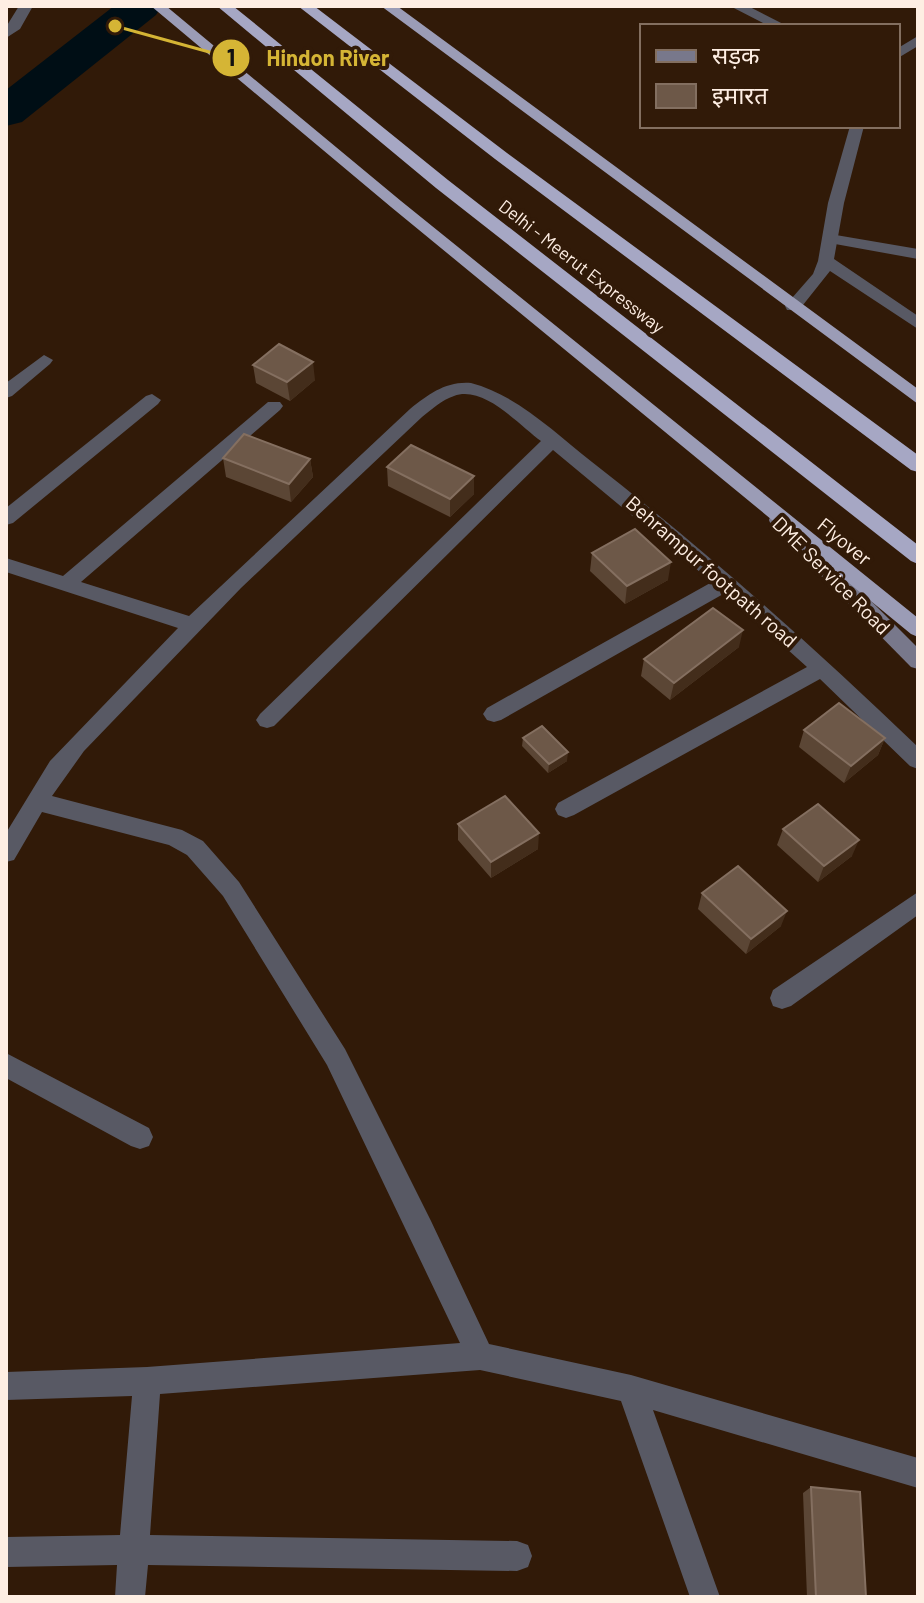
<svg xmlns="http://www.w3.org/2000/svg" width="924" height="1603" viewBox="0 0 924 1603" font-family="Barlow,'Noto Sans Devanagari',sans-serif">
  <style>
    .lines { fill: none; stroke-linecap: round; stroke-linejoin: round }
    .river { fill: #000e15; fill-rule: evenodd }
    .minor { fill: #585964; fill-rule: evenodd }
    .tertiary { fill: #585964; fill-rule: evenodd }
    .secondary { fill: #78788b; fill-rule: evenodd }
    .trunk { fill: #9b9cb6; fill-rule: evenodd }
    .motorway { fill: #a6a7c4; fill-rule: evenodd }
    .wall { fill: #5b4635 }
    .shaded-wall { fill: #432d1b }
    .building { fill: #6d5848; stroke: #846f60; stroke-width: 2 }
    .labels { text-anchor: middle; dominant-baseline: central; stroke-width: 8; stroke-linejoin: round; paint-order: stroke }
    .far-street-label { font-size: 18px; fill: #feeee3; stroke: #311a08 }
    .street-label { font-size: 20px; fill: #feeee3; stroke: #311a08 }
    .leader { fill: none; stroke: #d5b535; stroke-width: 3 }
    .callout-dot { fill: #d5b535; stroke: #311a08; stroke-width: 3 }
    .mark-label { font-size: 24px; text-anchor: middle; font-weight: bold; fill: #111 }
    .callout-label { font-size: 22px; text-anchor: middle; font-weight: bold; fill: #d5b535; stroke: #311a08; stroke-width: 8; stroke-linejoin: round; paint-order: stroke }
  </style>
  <rect width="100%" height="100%" fill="#311a08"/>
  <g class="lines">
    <path class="river" d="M114,6H162L156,15L22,122L6,126V90Z"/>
    <path class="minor" d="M19,6H33L20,29L6,38V27Z
      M730,6H748L787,26H769Z
      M830,234L918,249V259L824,242V236Z
      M44,355L53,360L50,364L12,396L6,398V383Z
      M471,383C517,395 555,433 592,462C706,551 814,647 918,747V769L910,766L820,679L574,815L566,818L558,815L555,809L558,803L807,667L725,593L501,720L494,722L487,720L483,714L487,708L712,582L553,450L274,726L267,728L260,726L256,720L260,714L541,441C519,425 484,385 454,396C442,400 432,409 422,417L241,588L84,751L52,796L182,830L203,841L239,882L345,1049L431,1221L489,1344L631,1375L918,1458V1488L653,1410L720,1597H690L621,1401L480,1370L160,1394L150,1535L517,1541L528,1545L532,1556L528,1567L517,1571L148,1565L145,1597H115L117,1565L6,1567V1537L120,1535L132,1396L6,1400V1372L147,1367L460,1343L327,1065L223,896L187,855L169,845L42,812L14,860L6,862V833L50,761L178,628L6,572V558L63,576L268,402H280L283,406L280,410L81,582L189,616L410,409C429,394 446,381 471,383Z
      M152,394L161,400L158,404L13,523L6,525V508L146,396Z
      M918,892V915L791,1006L782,1009L773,1006L770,998L773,990Z
      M6,1053L149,1128L153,1137L149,1146L140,1149L131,1146L6,1078Z"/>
    <path class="tertiary" d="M918,36V46L898,58V48Z
      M850,126H864L844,203L834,259L918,316V329L830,271L799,310H787L785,306L813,274L818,261L828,203Z"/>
    <path class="secondary" d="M778,513L785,515L918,648V669L911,667L771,525L769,520L771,515Z"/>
    <path class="trunk" d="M151,6H166L401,201L918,618V637L911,634L391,207Z
      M381,6H397L918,389V404Z"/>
    <path class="motorway" d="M217,6H233L448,180L918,545V564L911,561L436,188Z
      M298,6H314L507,153L918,455V472L911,470L495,159Z"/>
  </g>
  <path class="wall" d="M253,365L315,380L290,401L256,383Z
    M223,458L310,459L313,477L291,502L226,477Z
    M387,467L474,476V494L450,517L388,486Z
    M592,553L668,580L625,604L590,571Z
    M739,647L670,700L641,676L644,659Z
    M804,730L885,738L878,755L844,783L799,747Z
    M523,738L567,761L548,773L522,746Z
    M458,824L538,849L491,878L458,840Z
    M783,829L852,856L818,882L777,845Z
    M702,893L781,926L746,954L698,909Z
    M811,1487L866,1597H807L803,1493Z"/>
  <path class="shaded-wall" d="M313,362L315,380L290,401L287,382Z
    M310,459L313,477L291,502L289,484Z
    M474,476V494L450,517V499Z
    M671,562L668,580L625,604L627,586Z
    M743,630L739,647L670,700L674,683Z
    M885,738L878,755L844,783L851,766Z
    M568,752L567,761L548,773L549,764Z
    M539,833L538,849L491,878V862Z
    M859,840L852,856L818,882L824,866Z
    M787,911L781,926L746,954L751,939Z"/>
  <path class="building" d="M279,344L313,362L287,382L253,365Z
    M244,434L310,459L289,484L223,458Z
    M411,445L474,476L450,499L387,467Z
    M635,529L671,562L627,586L592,553Z
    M713,608L743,630L674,683L644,659Z
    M839,703L885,738L851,766L804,730Z
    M542,726L568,752L549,764L523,738Z
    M505,796L539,833L491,862L458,824Z
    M818,804L859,840L824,866L783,829Z
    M738,866L787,911L751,939L702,893Z
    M811,1487L860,1492L866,1597H816Z"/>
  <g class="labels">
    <g class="far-street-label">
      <text transform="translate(582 266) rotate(38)">Delhi - Meerut Expressway</text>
    </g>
    <g class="street-label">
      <text transform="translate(845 541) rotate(39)">Flyover</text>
      <text transform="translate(712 571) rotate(41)">Behrampur footpath road</text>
      <text transform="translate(832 575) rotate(45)">DME Service Road</text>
    </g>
  </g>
  <path class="leader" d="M115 26L231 58"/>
  <g class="callout-dot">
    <circle cx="115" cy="26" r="8"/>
    <circle cx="231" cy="58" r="20"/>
  </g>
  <g class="mark-label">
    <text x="231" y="66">1</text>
  </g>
  <g class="callout-label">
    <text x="328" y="66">Hindon River</text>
  </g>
  <rect width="924" height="1603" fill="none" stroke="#feeee3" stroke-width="16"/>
  <rect x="640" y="24" width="260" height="104" fill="#311a08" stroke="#836f60" stroke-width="2"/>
  <rect x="656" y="50" width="40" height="12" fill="#78788b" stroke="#836f60" stroke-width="2"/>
  <text x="712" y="64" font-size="24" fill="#feeee3">सड़क</text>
  <rect x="656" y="84" width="40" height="24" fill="#6d5848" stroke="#836f60" stroke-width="2"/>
  <text x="712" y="104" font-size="24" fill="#feeee3">इमारत</text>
</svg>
